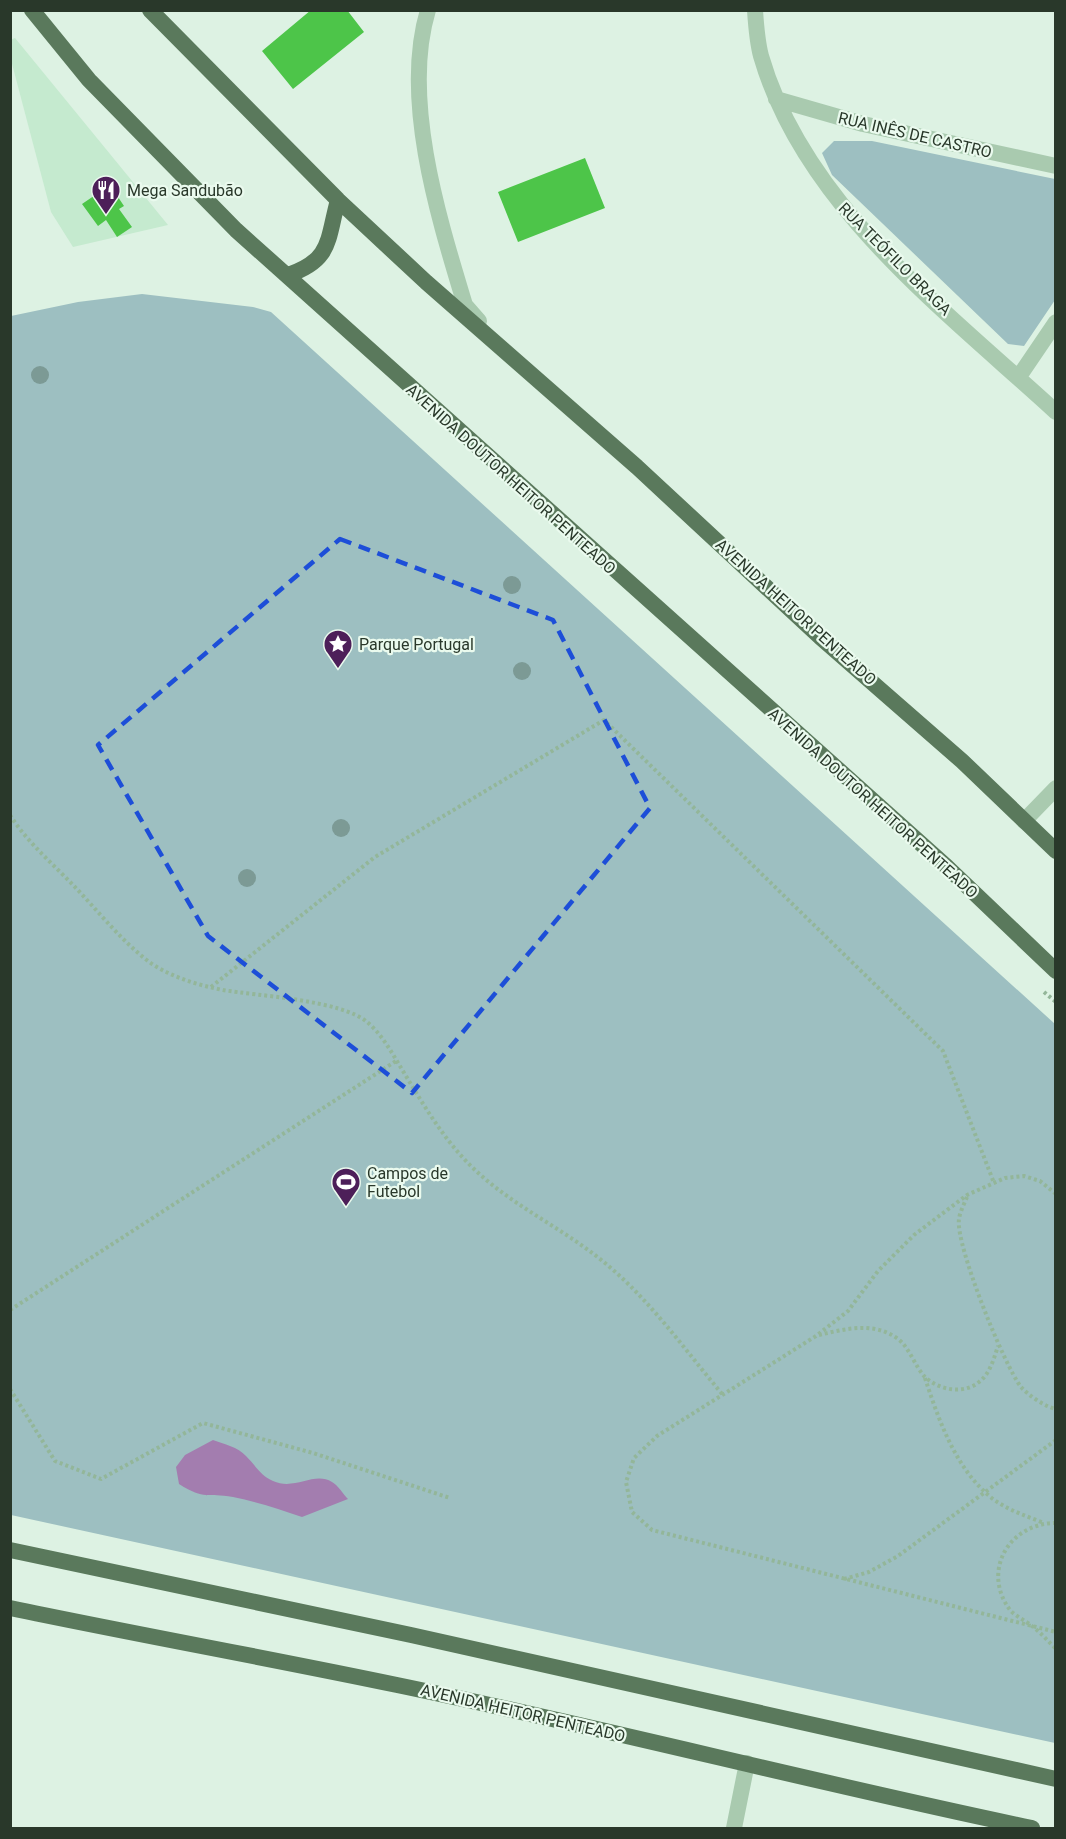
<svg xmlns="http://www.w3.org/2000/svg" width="1066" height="1839" viewBox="0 0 1066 1839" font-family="Roboto,sans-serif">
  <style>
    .green { fill: #9dbfc1 }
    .plaza { fill: #c5eacf }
    .water { fill: #a37daf }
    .building { fill: #4dc549 }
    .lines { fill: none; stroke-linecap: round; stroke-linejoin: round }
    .path { stroke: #93b699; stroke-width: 4; stroke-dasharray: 3 3; stroke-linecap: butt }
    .minor { stroke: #a9caaf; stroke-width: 16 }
    .primary { stroke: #5a795c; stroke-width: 16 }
    .tree { fill: #7c9a95 }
    .marked { fill: none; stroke: #1d4ed8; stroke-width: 4.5; stroke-dasharray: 12 8; stroke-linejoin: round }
    .labels { text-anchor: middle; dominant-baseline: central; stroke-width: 4.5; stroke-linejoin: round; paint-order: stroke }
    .street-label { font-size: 16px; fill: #29382a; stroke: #eafaee }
    .poi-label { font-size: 16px; fill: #29382a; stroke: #eafaee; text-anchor: start }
  </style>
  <rect width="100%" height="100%" fill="#ddf2e3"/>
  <path class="green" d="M834,141H872L1055,179V300L1024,346L1008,344L832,175L822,153Z
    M142,294L253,307L271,312L1055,1024V1743L11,1515V316L78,302Z"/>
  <path class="plaza" d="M15,38L110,154L168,225L73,247L51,212L11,60L10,40Z"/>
  <path class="water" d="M213,1440C224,1444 238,1447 246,1456C255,1465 261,1476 273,1481C295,1491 314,1471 332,1482C338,1485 343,1494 348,1499L302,1517C279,1509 257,1502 233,1497C206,1492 206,1501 179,1484L176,1467L185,1455Z"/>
  <path class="building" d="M311,10H347L364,32L293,89L262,51Z
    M585,158L605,208L518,242L498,192Z
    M110,185L124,206L119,209L132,227L117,237L106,220L98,226L82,204Z"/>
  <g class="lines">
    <path class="path" d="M10,815C27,842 53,864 74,886C99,912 123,943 152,964C174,978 198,985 223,990C258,996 341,1000 367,1022C384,1036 394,1057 406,1076C426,1109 445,1141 473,1168C512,1206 563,1228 605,1263C650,1300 685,1350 723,1395
      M211,987L375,857L604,720L943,1051L994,1183
      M1044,992L1056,1002
      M1056,1194L1040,1181L1024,1176L1005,1178L967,1195L914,1235L878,1271L848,1311L816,1336L657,1436L634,1458L626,1482L632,1512L652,1530L1056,1632
      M967,1197C964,1204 960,1212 959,1219C955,1244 1004,1365 1021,1387C1028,1395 1045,1407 1056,1409
      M10,1310L396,1061
      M819,1335C845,1329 874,1321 898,1339C909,1347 915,1366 924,1376C938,1390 963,1395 979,1382C990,1374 994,1358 998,1346
      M925,1378C939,1421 956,1470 993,1499C1008,1510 1026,1516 1044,1523
      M10,1389L55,1461L101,1479L203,1423L313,1453L450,1498
      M1056,1523C1009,1523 981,1571 1010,1610C1015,1616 1026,1621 1032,1626C1041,1633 1048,1641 1056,1649
      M844,1579L869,1572L898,1556L1056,1440"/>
    <path class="minor" d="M428,10C401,99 439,219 465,305L479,321
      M755,10C756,25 757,41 761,56C804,205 945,310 1056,412
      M776,99L863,124L1056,166
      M1018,378L1056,322
      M1024,821L1056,788
      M734,1828L747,1763"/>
    <path class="primary" d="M32,10L89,80L236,230L947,867L1056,971
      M150,10L338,200L426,282L637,467L820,637L962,761L1056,851
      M288,275C332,260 327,240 338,200
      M10,1550L411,1635L1056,1779
      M10,1608C139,1635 268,1658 397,1685C610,1729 820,1784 1032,1828"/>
  </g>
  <g class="tree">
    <circle cx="40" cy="375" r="9"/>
    <circle cx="512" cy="585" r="9"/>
    <circle cx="522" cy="671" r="9"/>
    <circle cx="341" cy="828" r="9"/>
    <circle cx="247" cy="878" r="9"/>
  </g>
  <path class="marked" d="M340,539L553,620L650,808L412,1093L208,936L98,745Z"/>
  <defs>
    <g id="restaurant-pin" transform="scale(1.5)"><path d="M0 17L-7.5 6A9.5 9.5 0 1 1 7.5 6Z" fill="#4d1f59" stroke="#eafaee"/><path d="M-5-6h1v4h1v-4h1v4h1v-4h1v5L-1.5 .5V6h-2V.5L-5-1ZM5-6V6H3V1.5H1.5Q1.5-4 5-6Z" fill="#fff"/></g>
    <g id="sight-pin" transform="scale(1.5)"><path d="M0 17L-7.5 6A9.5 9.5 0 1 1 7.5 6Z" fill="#4d1f59" stroke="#eafaee"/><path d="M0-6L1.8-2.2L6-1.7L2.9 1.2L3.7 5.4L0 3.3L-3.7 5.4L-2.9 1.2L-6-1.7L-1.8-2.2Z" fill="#fff"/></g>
    <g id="stadium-pin" transform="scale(1.5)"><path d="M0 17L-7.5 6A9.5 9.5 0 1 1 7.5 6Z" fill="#4d1f59" stroke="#eafaee"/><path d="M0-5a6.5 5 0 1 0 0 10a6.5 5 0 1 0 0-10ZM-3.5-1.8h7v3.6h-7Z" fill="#fff"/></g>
  </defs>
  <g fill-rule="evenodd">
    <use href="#restaurant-pin" x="106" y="190"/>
    <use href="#sight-pin" x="338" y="644"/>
    <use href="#stadium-pin" x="346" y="1182"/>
  </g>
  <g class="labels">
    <g class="street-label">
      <text transform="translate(915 135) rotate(13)">RUA INÊS DE CASTRO</text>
      <text transform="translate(895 259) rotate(45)">RUA TEÓFILO BRAGA</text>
      <text transform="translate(511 479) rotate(42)">AVENIDA DOUTOR HEITOR PENTEADO</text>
      <text transform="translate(796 612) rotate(42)">AVENIDA HEITOR PENTEADO</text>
      <text transform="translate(873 803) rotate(42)">AVENIDA DOUTOR HEITOR PENTEADO</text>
      <text transform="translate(523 1713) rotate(13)">AVENIDA HEITOR PENTEADO</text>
    </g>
    <g class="poi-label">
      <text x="127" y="190">Mega Sandubão</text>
      <text x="359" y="644">Parque Portugal</text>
      <text x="367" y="1173">Campos de<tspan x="367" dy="18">Futebol</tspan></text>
    </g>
  </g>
  <rect width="1066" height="1839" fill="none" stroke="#29382a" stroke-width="24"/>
</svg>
